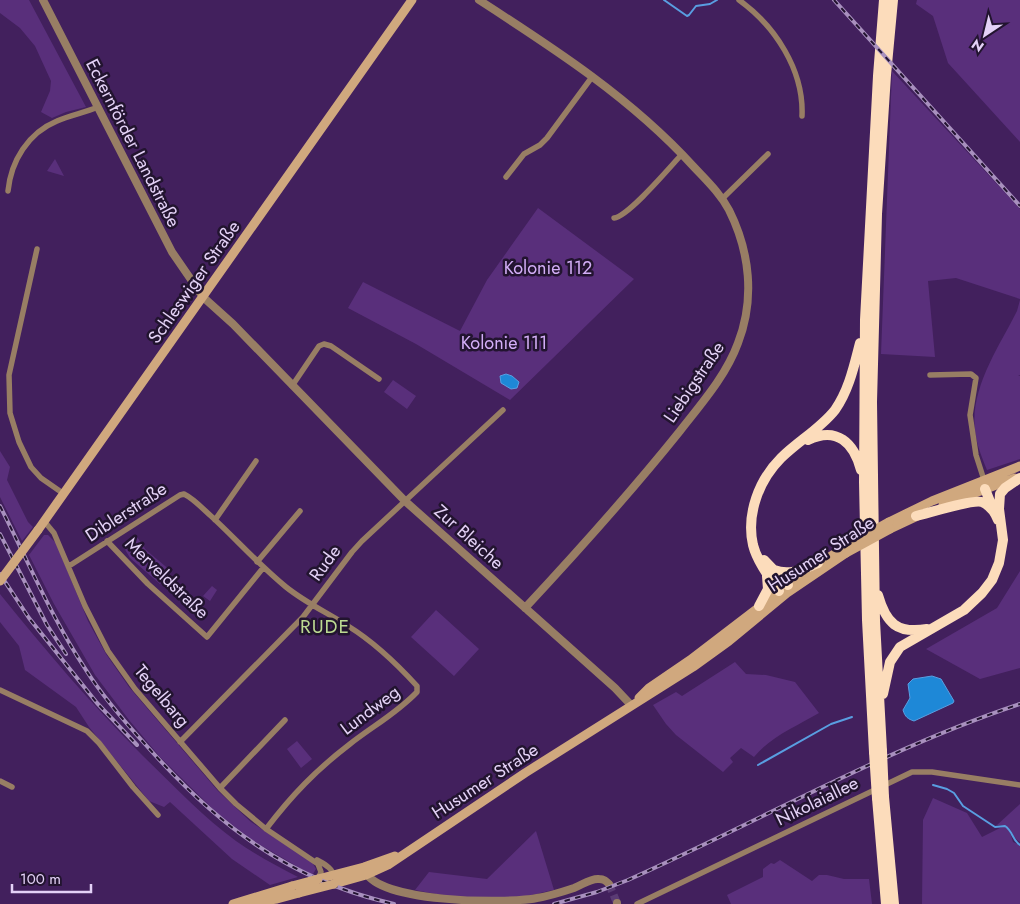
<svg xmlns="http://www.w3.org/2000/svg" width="1020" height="904" viewBox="0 0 1020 904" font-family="Jost,sans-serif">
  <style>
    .green { fill: #592f7b }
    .water { fill: #1e88d7; stroke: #599ee1 }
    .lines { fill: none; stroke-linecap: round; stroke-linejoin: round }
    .stream { stroke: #599ee1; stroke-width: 2 }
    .tertiary-tunnel { stroke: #5a3b74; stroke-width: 8; stroke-dasharray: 8 4; stroke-linecap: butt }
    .minor { stroke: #987e64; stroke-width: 5.5 }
    .tertiary { stroke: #987e64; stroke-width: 8 }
    .secondary { stroke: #d0a87e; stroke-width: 9 }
    .trunk { stroke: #fcdcbb; stroke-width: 10 }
    .rail-casing { stroke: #a890be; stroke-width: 4 }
    .rail { stroke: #22142f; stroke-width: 2; stroke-dasharray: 5.5; stroke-linecap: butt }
    .secondary-bridge { stroke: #d0a87e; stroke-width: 9 }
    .trunk-bridge { stroke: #fcdcbb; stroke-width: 10 }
    .labels { text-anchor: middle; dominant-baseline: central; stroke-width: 5; stroke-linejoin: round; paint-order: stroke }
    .street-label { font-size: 18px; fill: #e4d2f7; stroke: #22142f }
    .park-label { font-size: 18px; fill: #d3aef7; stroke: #22142f }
    .neighbourhood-label { font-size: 19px; letter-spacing: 1px; fill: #bcda92; stroke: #22142f }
  </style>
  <rect width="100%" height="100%" fill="#42205d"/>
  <path class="green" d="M0,0H29L86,107L66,112L52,118L41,112L50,91L51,81L35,46L20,28L0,13Z
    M917,0H1020V142L948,63L933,16L916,4Z
    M892,71L1020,209V299L956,278L928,281L935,357L881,354Z
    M55,159L64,176L47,171Z
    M538,208L634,279L510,400L416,344L348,308L363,282L460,331L487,280Z
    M1020,300V375H1018L1020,376V459L987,470C983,460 978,448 976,437C967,392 998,349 1017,311Z
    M393,380L416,396L407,409L384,392Z
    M0,451L10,467L7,480L28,522L33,527L22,541L0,497Z
    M44,535H48L56,543L88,621L106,654L129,687L218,791L251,822L312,862L316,869L313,874H310L252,840L216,812L160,757L129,720L95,675L54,604L29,555Z
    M137,537L146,550L171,571L160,584L130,558L123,546Z
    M1020,571V668L980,679L926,649L997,608Z
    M212,586L217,590L210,601L203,596Z
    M0,594C46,651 91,704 143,756C173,785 202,816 236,841C256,855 277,866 298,877L270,885L232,859L170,802L164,807L149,801L89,727L76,707L25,670L19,646L0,622Z
    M436,610L479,649L454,676L411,637Z
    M735,662L746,674L766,675L795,682L819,713C797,726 770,737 754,757L741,748L730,758L733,762L723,772L676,735L666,724L653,705L676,692L682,696Z
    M297,741L312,759L301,768L287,749Z
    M933,798L967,813L982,837L1002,827H1005L1009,829L1013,842L1020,845V904H922L923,820Z
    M1020,804V842C1009,835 1014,824 997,825Z
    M536,831L554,890C543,892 531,896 520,897C487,901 447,897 415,890L429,872L487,879Z
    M780,860L812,881L819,875H827L844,879H869L872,904H731L727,895L763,877V869L771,863L774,864Z"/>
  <path class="water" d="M506,374L512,376L519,382L517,388L511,389L501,383L500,376Z
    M932,676L941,679L954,701L953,703L914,721C908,719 905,717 903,710L910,698L908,684L913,679Z"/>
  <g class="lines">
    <path class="stream" d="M664,0L687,16L689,15L696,6L710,4L717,0
      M758,765L831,724L852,717
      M933,785L947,789L954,793L963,806L995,827L1005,826C1013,831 1012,840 1020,845"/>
    <path class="tertiary-tunnel" d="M609,884L617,903"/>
    <path class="minor" d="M739,0C775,26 804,70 802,116
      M506,177L524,154L540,145L547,138L592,77
      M8,191C11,161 28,133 57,121C70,115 84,113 98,107
      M722,199L768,154
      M614,218C629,216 670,167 682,154
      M37,249L9,375L10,413L19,442L31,467L41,478L64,494
      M930,375L971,374L976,378L970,415L976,455L984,480
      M292,386L319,346L324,344L331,346L379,379
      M215,520L256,461
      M44,521L54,533L85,606L108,651L135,689L220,788L236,804L266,829L318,864L321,872L318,879
      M107,541L148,584L207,637L263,568
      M257,562L300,511
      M69,566L180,495L184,494C194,499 202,508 211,516C236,539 259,565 286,587C306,603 326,612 348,626C374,642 396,663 417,686V692C397,713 373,726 350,744C316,770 292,795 266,829
      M0,690L87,731L99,743L133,787L158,815
      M180,742L303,617L352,552L362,541L503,410
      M0,781L12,787
      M220,788L285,720
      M317,860C324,864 333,868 334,877
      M637,904L912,772H932L1020,785"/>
    <path class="tertiary" d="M43,0L172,252L203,297L233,324L405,501L615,688L631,705
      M479,0C555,49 632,99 693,166C706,180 720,193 729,210C750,252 755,299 738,343C726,376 701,404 680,431C631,492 579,550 525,608
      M365,870C375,903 507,904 537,898C550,896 562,892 574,888C582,885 591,878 599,879C604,879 606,881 609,884
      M617,903V904"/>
    <path class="secondary" d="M943,505L1015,478
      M889,522L932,501L1020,466
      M890,529L922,514
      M38,530L412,0
      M639,698L649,688L690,660L788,585L846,546
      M318,879L364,867L395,856
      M334,884L366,875L388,865L525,773L693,667L729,641L787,593L846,553
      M233,904L292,886
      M241,904L277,899L299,893"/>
    <path class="trunk" d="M808,440C837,426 854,443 861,470
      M985,489L993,509
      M916,516C929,513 973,499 982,502C991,506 995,512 998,520
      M764,560L788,585
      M774,570C790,576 803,569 818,563
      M779,591C769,577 757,561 753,545C746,514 759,480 781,458C798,441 820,429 835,410C849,390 854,366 860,343
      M878,595C886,623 897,634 927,629
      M759,606L768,589L767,576
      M883,694L890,662L900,647L964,610L982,593L992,580L999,563L1003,540L999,509L1000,494L1005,488L1020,478
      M882,751L875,621L872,402L877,214L886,75L893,0
      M874,752L867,620L864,482L865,320L878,76L884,0
      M884,797L894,904
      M877,798L886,904"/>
    <g class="rail-casing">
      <path id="rail" d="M834,0L1020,206
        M0,506C28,561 52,619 86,670C103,697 124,721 145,744C216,824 288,880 394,904
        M0,534L47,625L66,654
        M0,574L29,618L97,703L137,745
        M554,904L597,892L628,880C758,822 885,749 1020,704"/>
    </g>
    <use href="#rail" class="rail"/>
    <path class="secondary-bridge" d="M846,546L889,522
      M846,553L890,529
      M0,581L38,530
      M292,886L318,879
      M299,893L334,884"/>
    <path class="trunk-bridge" d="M882,751L884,797
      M874,752L877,798"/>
  </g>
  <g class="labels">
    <g class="street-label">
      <text transform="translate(133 143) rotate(63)">Eckernförder Landstraße</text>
      <text transform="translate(194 282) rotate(-55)">Schleswiger Straße</text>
      <text transform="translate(694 382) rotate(-56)">Liebigstraße</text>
      <text transform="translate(126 512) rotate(-33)">Diblerstraße</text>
      <text transform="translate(469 537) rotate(42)">Zur Bleiche</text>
      <text transform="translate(821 554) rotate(-33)">Husumer Straße</text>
      <text transform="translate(325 563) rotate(-54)">Rude</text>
      <text transform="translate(167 578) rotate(44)">Merveldstraße</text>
      <text transform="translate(162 696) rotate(50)">Tegelbarg</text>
      <text transform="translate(370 710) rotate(-37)">Lundweg</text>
      <text transform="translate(485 781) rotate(-33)">Husumer Straße</text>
      <text transform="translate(817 801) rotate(-26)">Nikolaiallee</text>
    </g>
    <g class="park-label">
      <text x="548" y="268">Kolonie 112</text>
      <text x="504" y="343">Kolonie 111</text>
    </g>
    <g class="neighbourhood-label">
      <text x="325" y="626">RUDE</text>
    </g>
  </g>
  <g transform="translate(985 35) rotate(215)" stroke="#22142f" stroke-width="4" paint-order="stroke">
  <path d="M0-4L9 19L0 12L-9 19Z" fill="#e4d2f7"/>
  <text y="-8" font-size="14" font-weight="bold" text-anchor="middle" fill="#e4d2f7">N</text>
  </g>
  <path d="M12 884v8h79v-8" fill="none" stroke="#e4d2f7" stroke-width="2.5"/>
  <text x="20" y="884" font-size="15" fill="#e4d2f7" stroke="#22142f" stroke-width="4" paint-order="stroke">100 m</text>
</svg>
